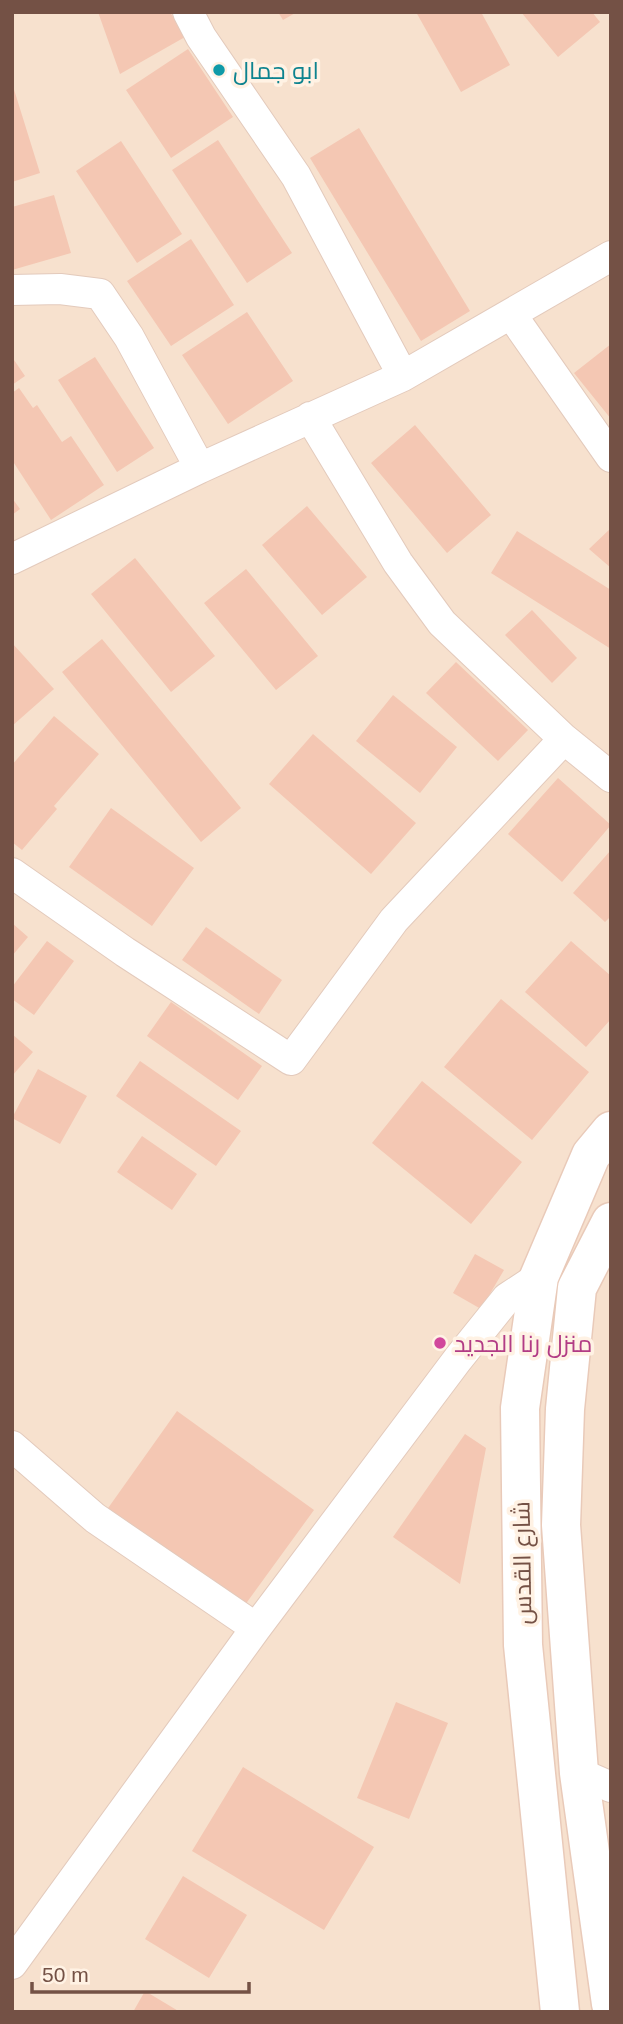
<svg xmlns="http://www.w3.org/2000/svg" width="623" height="2024" viewBox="0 0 623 2024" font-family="Arial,Cairo,sans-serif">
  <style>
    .residential { fill: #f7e1ce }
    .building { fill: #f4c7b3 }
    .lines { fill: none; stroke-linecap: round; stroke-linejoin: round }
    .minor-casing { stroke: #e3cabc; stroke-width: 32 }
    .secondary-casing { stroke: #e9cab9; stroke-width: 41 }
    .minor { stroke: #fff; stroke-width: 30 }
    .secondary { stroke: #fff; stroke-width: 38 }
    .culture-dot { fill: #0f9aa8; stroke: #fff2e4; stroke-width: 2.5 }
    .hotel-dot { fill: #d1479c; stroke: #fff2e4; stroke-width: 2.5 }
    .labels { text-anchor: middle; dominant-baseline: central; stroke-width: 7; stroke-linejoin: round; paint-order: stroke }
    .culture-label { font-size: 24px; fill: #0d838f; stroke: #fff2e4; text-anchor: start }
    .hotel-label { font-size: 24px; fill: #b23c85; stroke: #fff2e4; text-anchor: start }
    .street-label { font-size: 24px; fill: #745145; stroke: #fff2e4 }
  </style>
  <rect width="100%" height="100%" fill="#fdeedd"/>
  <path class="residential" d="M12,12H611V2012H12Z"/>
  <path class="building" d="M98,12H170L185,37L120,74Z
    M278,12H297L283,20Z
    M416,12H481L510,65L461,92Z
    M521,12H592L600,22L558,57Z
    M188,49L233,117L171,158L126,90Z
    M12,83L40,173L12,182Z
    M359,128L470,311L421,341L310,158Z
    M218,140L292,253L247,283L172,170Z
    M121,141L182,234L137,263L76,171Z
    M54,195L71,253L12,270V207Z
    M191,239L234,305L171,346L127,281Z
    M247,312L293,381L228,424L182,355Z
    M611,344V419L574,373Z
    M12,357L25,376L12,385Z
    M95,357L154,448L117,472L58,380Z
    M19,388L33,408L37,405L62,442L71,436L104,485L51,520L12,460V393Z
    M415,425L491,515L447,553L371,463Z
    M12,498L20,509L12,515Z
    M307,506L367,577L322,615L262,545Z
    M611,528V568L589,549Z
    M517,531L611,590V649L491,573Z
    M135,558L215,656L171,692L91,594Z
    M246,569L318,656L276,690L204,603Z
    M532,610L577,658L552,683L505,635Z
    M102,639L241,808L201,842L62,672Z
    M12,643L54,689L12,726Z
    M456,662L528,730L498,761L426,693Z
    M393,695L457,747L420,793L356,741Z
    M54,716L99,754L54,806L57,809L22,850L12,842V765Z
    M313,734L416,823L371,874L269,784Z
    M558,778L611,825L562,882L508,834Z
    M111,808L194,868L152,926L69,867Z
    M611,850V916L605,922L573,893Z
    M12,923L28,937L12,956Z
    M206,927L282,980L259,1014L182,960Z
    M47,941L74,961L34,1015L12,999V987Z
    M571,941L611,976V1019L586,1047L525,992Z
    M501,999L589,1072L532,1140L444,1067Z
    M171,1002L262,1066L238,1100L147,1036Z
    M12,1034L33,1052L12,1076Z
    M140,1061L241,1131L216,1166L116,1096Z
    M38,1069L87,1096L60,1144L12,1118Z
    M422,1081L522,1162L471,1224L372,1143Z
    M142,1136L197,1174L172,1210L117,1172Z
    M475,1254L504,1270L481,1309L453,1293Z
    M177,1411L314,1510L242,1609L106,1511Z
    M465,1434L486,1448L460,1584L393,1537Z
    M396,1702L448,1723L409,1819L357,1798Z
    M243,1767L374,1847L324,1930L192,1851Z
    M183,1876L247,1915L209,1978L145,1939Z
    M145,1991L180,2012H133Z"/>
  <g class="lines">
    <g class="minor-casing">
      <path id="minor" d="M188,12L201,37L296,176L403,376
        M12,290L60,289L100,294L129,337L200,468
        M511,314L611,457
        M310,417L398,563L442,623L564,739
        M12,559L200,468L403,376L611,256
        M12,873L125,952L291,1060L394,920L564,739L611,777
        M12,1446L95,1518L256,1628
        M579,1773L611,1787
        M12,1964L256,1628L458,1359L507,1298L539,1277"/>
    </g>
    <g class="secondary-casing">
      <path id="secondary" d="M611,1222L577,1288L565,1409L561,1525L579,1773L611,2004
        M560,2012L523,1645L520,1408L539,1277L591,1155L611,1131"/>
    </g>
    <use href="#minor" class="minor"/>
    <use href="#secondary" class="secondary"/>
  </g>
  <circle class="culture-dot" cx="219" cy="70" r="7"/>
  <circle class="hotel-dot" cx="440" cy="1343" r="7"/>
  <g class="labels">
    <g class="culture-label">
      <text x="233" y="70">ابو جمال</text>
    </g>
    <g class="hotel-label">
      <text x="454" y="1343">منزل رنا الجديد</text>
    </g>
    <g class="street-label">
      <text transform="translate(522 1563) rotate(-91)">شارع القدس</text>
    </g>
  </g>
  <rect width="623" height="2024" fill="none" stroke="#745145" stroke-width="28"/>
  <path d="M32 1982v10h217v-10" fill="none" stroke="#745145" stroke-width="3.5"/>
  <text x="42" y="1982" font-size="21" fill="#745145" stroke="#fff2e4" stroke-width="5" paint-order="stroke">50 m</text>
</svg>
